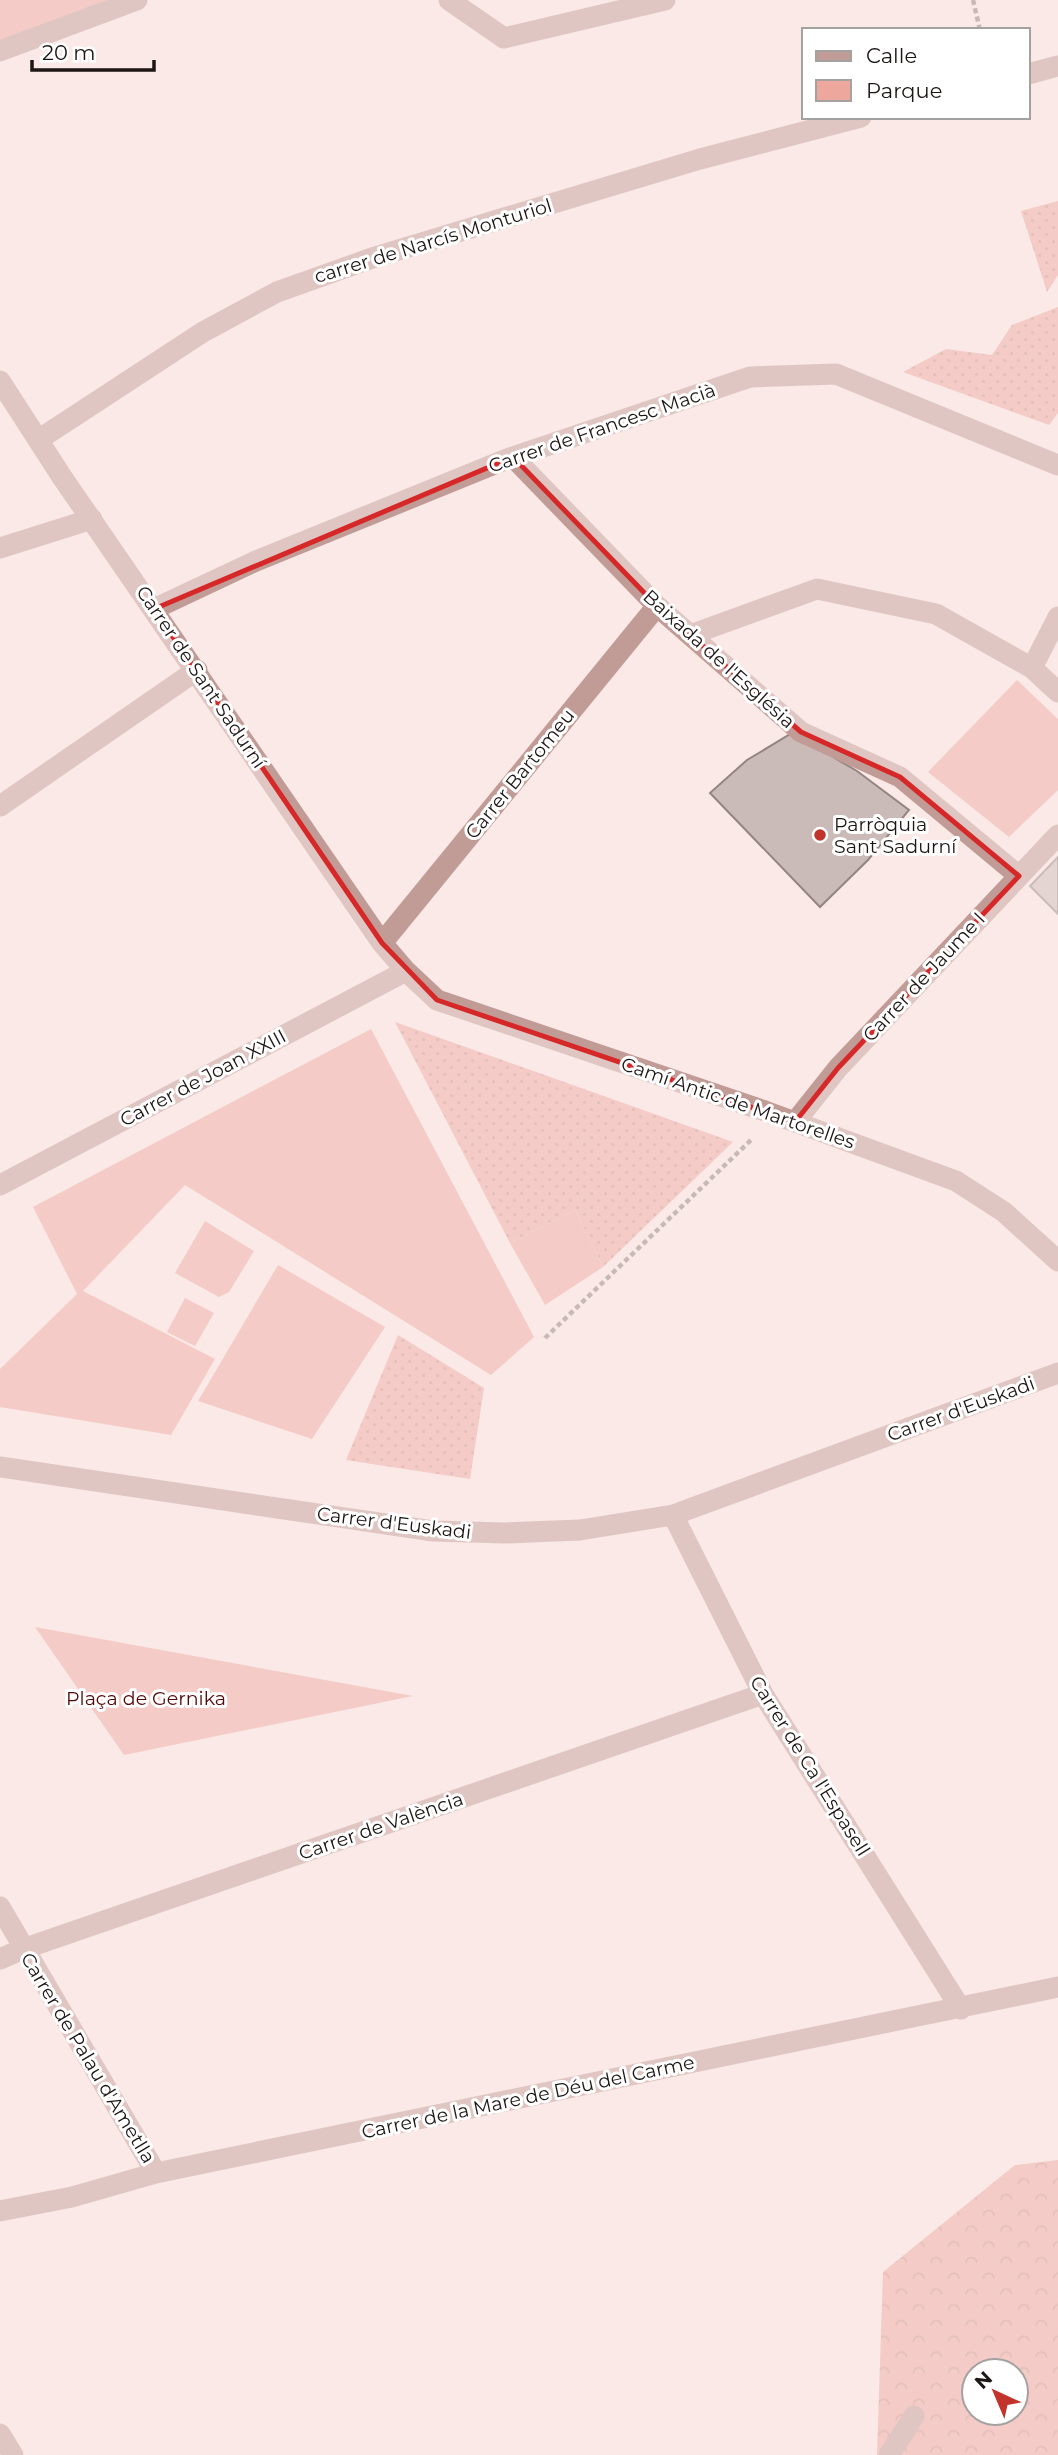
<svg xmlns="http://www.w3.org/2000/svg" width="1058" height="2455" viewBox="0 0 1058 2455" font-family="Montserrat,sans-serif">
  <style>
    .grass { fill: url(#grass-dots) }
    .forest { fill: url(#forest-crowns); fill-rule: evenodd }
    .park { fill: #eda79d }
    .building { fill: #cabab8; stroke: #938582; stroke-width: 2 }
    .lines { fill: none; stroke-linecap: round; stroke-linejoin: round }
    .path { stroke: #8b7f7e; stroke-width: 4.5; stroke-dasharray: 5 3.5; stroke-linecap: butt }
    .minor { stroke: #c19c96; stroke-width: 21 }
    .marked { fill: none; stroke: #d62828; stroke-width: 5; stroke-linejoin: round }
    .poi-dot { fill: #c1332b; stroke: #fff; stroke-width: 2.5 }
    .labels { text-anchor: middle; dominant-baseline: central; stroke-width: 6; stroke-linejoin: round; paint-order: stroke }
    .street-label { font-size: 19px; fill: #1c1615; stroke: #fff }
    .poi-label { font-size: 19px; fill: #1c1615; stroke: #fff; text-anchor: start }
    .park-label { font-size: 19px; fill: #520807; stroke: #fff }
  </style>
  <defs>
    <pattern id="grass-dots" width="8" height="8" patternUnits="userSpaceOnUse" patternTransform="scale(1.75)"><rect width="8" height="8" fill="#eda79d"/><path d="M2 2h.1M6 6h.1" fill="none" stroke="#cb8f86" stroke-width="1.8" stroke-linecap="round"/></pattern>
    <pattern id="forest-crowns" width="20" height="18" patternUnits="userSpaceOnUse" patternTransform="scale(1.75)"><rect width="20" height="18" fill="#eda79d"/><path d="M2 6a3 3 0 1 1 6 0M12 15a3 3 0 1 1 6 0" fill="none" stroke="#cb8f86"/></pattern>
  </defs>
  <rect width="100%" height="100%" fill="#fae9e7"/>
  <path class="grass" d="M1058,201V275L1047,292L1021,211Z
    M1058,307V413L1049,425L903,372L946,349L992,355L1012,325Z
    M395,1022L733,1142L603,1267L575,1210L510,1243Z
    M398,1335L484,1388L470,1479L346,1460Z"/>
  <path class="forest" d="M1058,2160V2455H877L883,2272L1015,2165ZM974,2371H1016V2413H974Z"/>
  <path class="park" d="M0,0H137L0,51Z
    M1017,680L1058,719V790L1009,837L928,772Z
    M371,1029L534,1337L491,1375L185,1185L83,1291L215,1359L171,1435L0,1407V1369L77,1294L33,1207Z
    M575,1210L603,1267L545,1305L510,1243Z
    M205,1221L254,1251L229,1292L219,1297L175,1273Z
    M278,1265L385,1327L312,1439L198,1401Z
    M185,1298L214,1313L195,1346L167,1332Z
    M35,1627L413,1696L124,1755Z"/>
  <path class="building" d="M792,733L857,771L909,810L868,860L820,907L710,793L747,760Z
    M1058,857V914L1030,886Z"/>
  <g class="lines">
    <path class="path" d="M973,0L980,30
      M545,1338L751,1140"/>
    <path class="minor" d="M449,0L504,38L665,0
      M0,51L137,0
      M1028,74L1058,66
      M0,381L62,477L382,943L406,971L437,1000L765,1111L956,1181L1004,1212L1058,1261
      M38,440L203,332L277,292L375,257L700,159L861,117
      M513,457L657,606L801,732L900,777L1019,876
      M0,548L92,519
      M154,609L256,561L507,459L750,377L836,374L1058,465
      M690,635L817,589L936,614L1032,668L1058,692
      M1032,668L1058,617
      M0,806L197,670
      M382,943L657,606
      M795,1122L838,1068L1058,835
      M0,1185L406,971
      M0,1467L433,1531L505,1533L580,1530L673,1515L1058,1373
      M673,1515L763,1694L961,2009
      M0,1907L156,2173
      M0,1959L23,1949L763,1694
      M0,2211L72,2197L156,2173L1058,1987
      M0,2434L13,2455
      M889,2455L914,2416"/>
  </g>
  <path d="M0 0H1058V2455H0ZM513,457L657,606L801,732L900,777L1019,876L838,1068L795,1122L437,1000L382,943L154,609Z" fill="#fae9e7" fill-opacity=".55" fill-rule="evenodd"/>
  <path class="marked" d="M513,457L657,606L801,732L900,777L1019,876L838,1068L795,1122L437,1000L382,943L154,609Z"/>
  <circle class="poi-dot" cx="820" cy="835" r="7"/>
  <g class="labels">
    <g class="street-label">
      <text transform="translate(433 241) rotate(-17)">carrer de Narcís Monturiol</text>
      <text transform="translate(602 428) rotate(-19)">Carrer de Francesc Macià</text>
      <text transform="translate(719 659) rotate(42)">Baixada de l'Església</text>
      <text transform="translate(201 677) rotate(56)">Carrer de Sant Sadurní</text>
      <text transform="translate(520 774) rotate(-51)">Carrer Bartomeu</text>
      <text transform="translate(924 977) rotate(-47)">Carrer de Jaume I</text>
      <text transform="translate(203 1078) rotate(-28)">Carrer de Joan XXIII</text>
      <text transform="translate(738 1103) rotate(19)">Camí Antic de Martorelles</text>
      <text transform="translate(961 1409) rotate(-20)">Carrer d'Euskadi</text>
      <text transform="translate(394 1523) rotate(7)">Carrer d'Euskadi</text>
      <text transform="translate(810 1766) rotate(58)">Carrer de Ca l'Espasell</text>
      <text transform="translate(381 1826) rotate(-19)">Carrer de València</text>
      <text transform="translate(88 2058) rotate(59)">Carrer de Palau d'Ametlla</text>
      <text transform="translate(528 2097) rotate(-12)">Carrer de la Mare de Déu del Carme</text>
    </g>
    <g class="poi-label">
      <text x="834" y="824">Parròquia<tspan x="834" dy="22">Sant Sadurní</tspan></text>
    </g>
    <g class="park-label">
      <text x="146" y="1698">Plaça de Gernika</text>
    </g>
  </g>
  <rect x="802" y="28" width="228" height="91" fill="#ffffff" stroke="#a4a2a1" stroke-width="2"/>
  <rect x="816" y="51" width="35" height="10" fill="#c19c96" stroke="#a4a2a1" stroke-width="2"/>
  <text x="866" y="63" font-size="21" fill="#1c1615">Calle</text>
  <rect x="816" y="80" width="35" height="21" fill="#eda79d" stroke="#a4a2a1" stroke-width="2"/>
  <text x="866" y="98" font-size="21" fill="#1c1615">Parque</text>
  <g transform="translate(995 2392) rotate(316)"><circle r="33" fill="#ffffff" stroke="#a4a2a1" stroke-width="2"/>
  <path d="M0-5L12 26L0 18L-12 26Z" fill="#c1332b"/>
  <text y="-10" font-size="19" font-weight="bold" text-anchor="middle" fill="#1c1615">N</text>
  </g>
  <path d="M32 60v10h122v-10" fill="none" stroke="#1c1615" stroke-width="3.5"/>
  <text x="42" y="60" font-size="21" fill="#1c1615" stroke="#ffffff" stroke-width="5" paint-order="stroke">20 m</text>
</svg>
